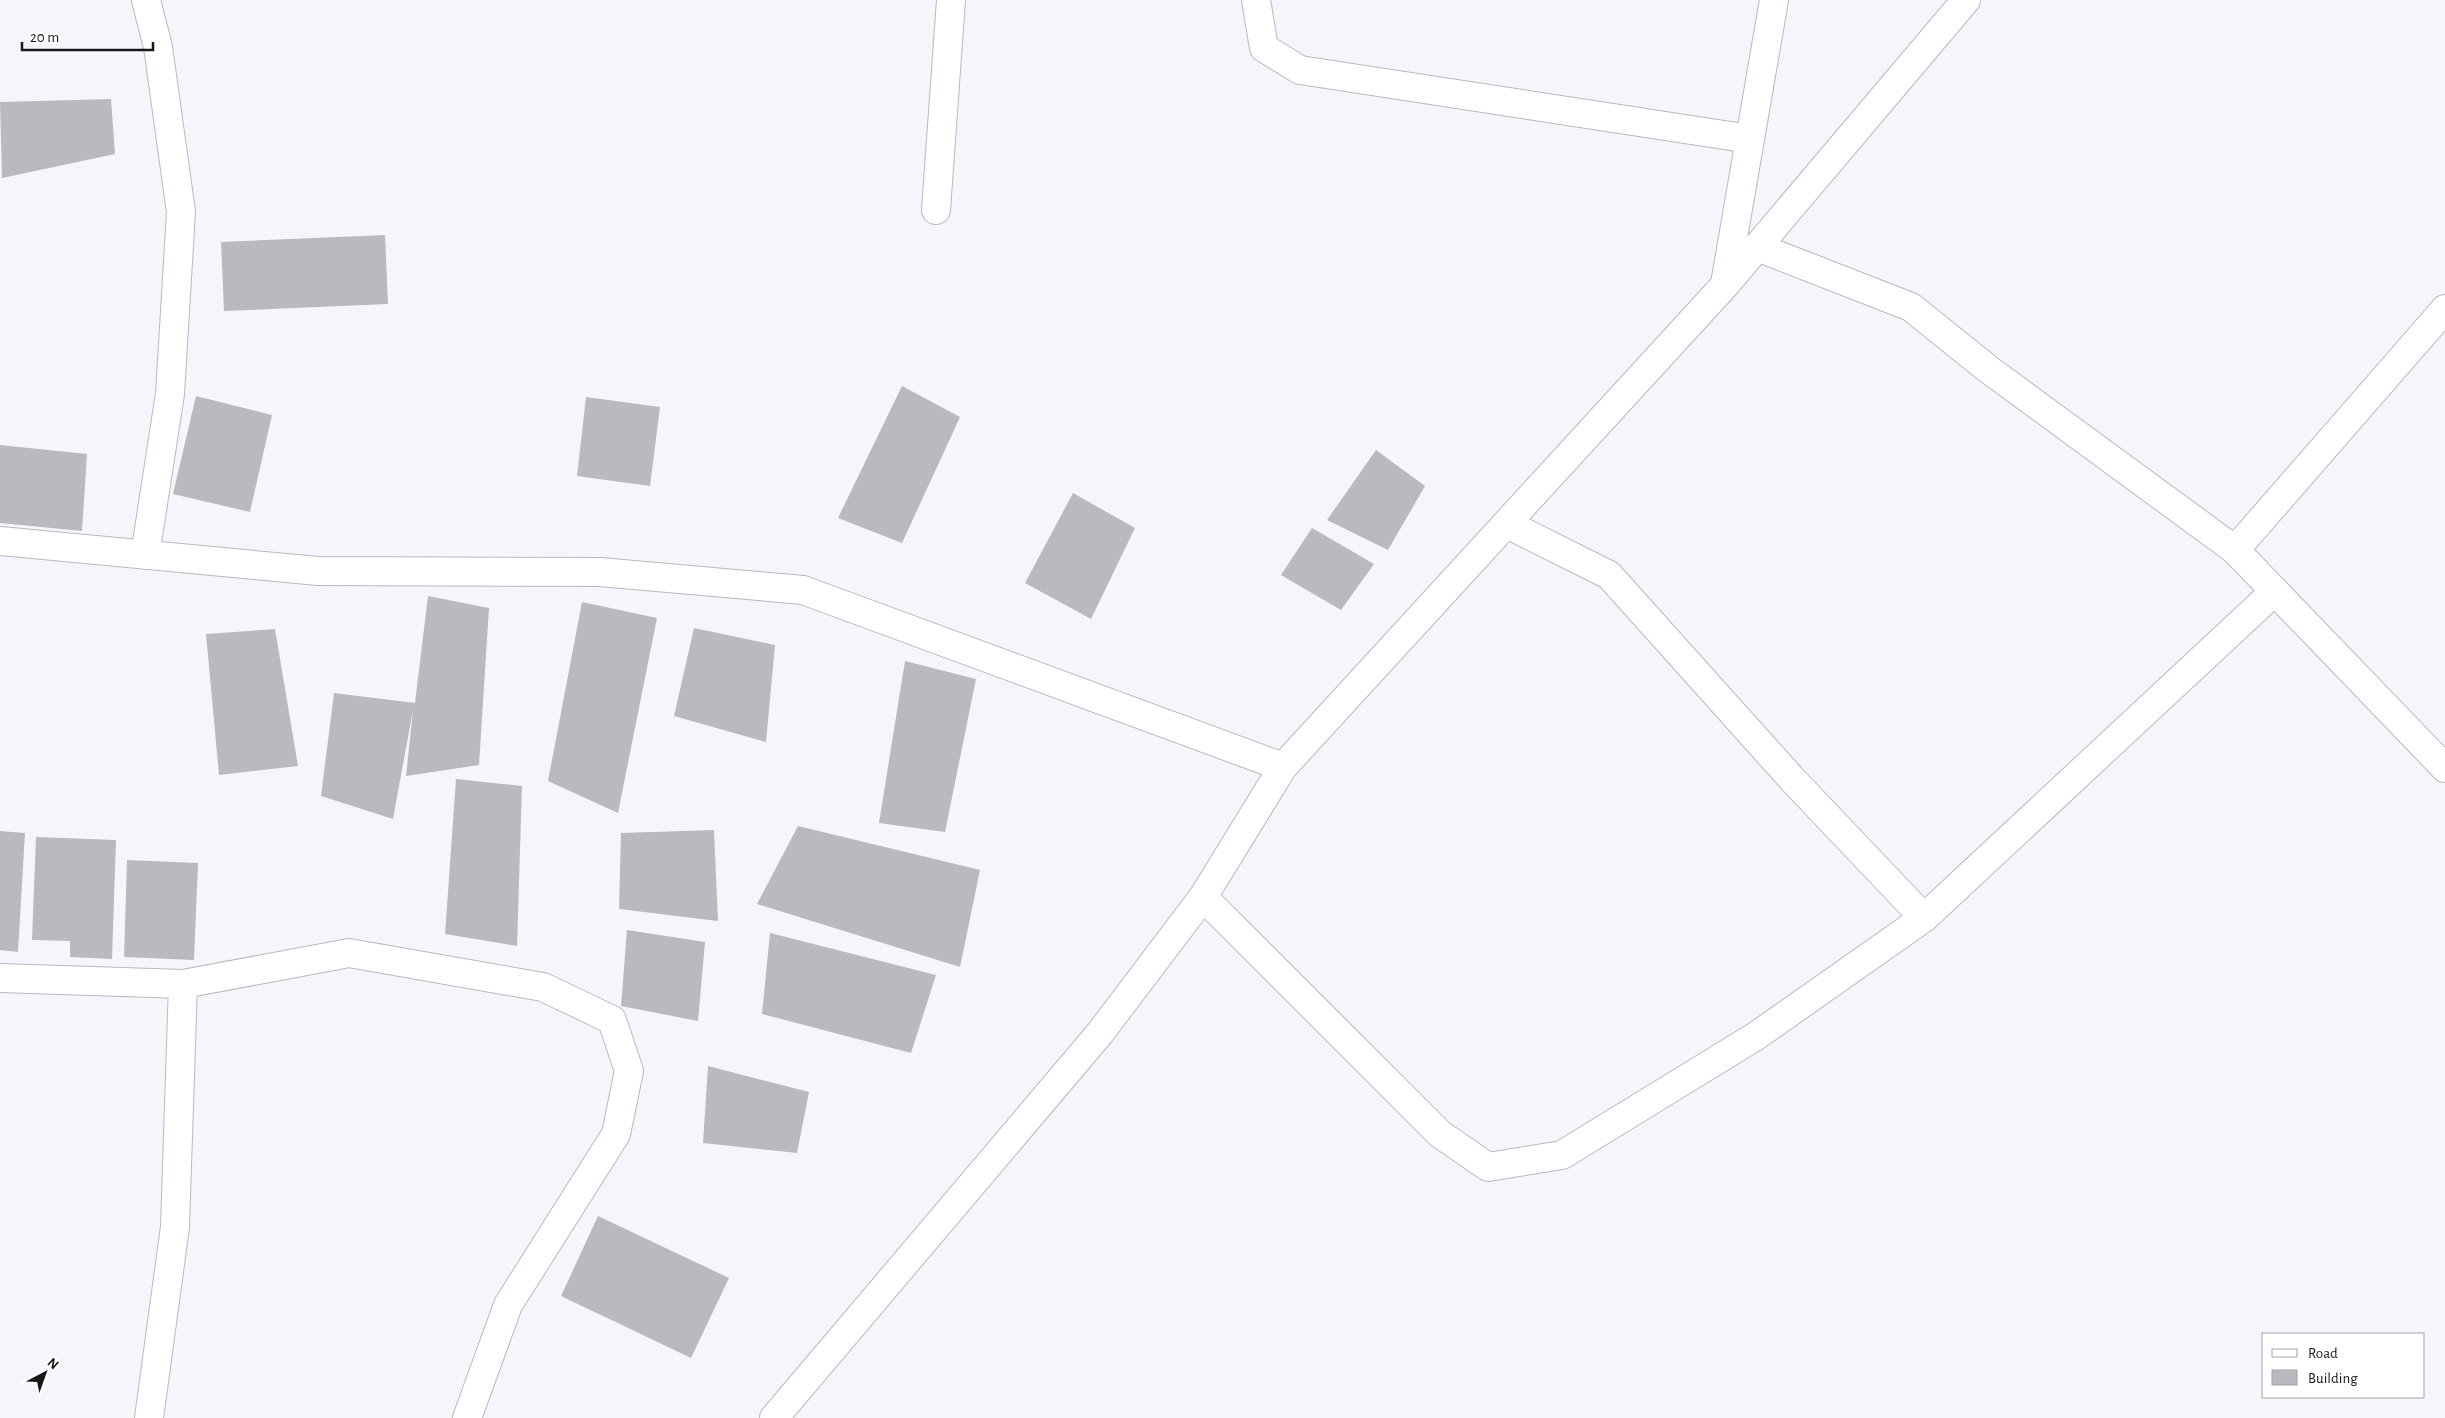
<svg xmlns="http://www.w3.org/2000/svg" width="2445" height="1418" viewBox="0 0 2445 1418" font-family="'Alegreya Sans',sans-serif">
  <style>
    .building { fill: #b9bac0 }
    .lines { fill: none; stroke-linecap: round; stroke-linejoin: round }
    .minor-casing { stroke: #b7b9be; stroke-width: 30 }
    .minor { stroke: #fff; stroke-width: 28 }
  </style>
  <rect width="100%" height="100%" fill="#f4f6fc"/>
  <path class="building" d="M111,99L115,154L2,178L0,102Z
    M385,235L388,304L224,311L221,242Z
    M902,386L960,417L902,543L838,518Z
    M196,396L272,415L250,512L173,494Z
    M586,397L660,407L650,486L577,476Z
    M0,445L87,454L82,531L0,523Z
    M1376,450L1425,486L1388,550L1327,520Z
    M1073,493L1135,528L1091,619L1025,583Z
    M1312,528L1374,564L1341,610L1281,575Z
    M428,596L489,608L479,765L406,776L413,710L393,819L321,796L334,693L415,703Z
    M582,602L657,618L618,813L548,781Z
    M694,628L775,645L766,742L674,716Z
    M275,629L298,766L219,775L206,634Z
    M905,661L976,679L945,832L879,823Z
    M456,779L522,786L517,946L445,934Z
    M798,826L980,870L960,967L757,904Z
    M714,830L718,921L619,909L621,833Z
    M0,831L25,833L18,952L0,950Z
    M36,837L116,840L112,959L70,957V941L32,940Z
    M127,860L198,863L194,960L124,957Z
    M627,930L705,942L698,1021L621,1006Z
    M770,933L936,975L911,1053L762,1014Z
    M708,1066L809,1092L797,1153L703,1143Z
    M598,1216L729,1278L691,1358L561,1296Z"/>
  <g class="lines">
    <g class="minor-casing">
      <path id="minor" d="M1256,0L1264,48L1300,70L1750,139
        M936,210L951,0
        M1757,247L1911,307L1988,369L2235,550L2445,768
        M1725,284L1774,0
        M1507,524L1609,575L1792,779L1924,918
        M0,541L318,571L600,572L803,590L1283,767
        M2235,550L2445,309
        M145,555L170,394L181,212L158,47L146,0
        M1203,897L1440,1134L1488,1167L1562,1155L1756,1036L1924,918L2275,591
        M0,978L183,984L349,953L543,987L612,1020L629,1071L616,1134L508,1305L467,1418
        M149,1418L175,1227L183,984
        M774,1418L1100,1033L1203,897L1283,767L1725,285L1966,0"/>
    </g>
    <use href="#minor" class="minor"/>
  </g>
  <rect x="2262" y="1333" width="162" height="65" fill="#ffffff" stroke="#a3a3a3"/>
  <rect x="2272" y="1349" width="25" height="8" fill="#ffffff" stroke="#a3a3a3"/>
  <text x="2308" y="1358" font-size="15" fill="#18181a">Road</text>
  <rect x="2272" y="1370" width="25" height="15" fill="#b9bac0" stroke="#a3a3a3"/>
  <text x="2308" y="1383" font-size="15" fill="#18181a">Building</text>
  <g transform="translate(45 1373) rotate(41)" stroke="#ffffff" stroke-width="4" paint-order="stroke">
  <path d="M0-4L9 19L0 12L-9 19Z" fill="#18181a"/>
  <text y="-8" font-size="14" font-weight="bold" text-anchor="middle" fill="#18181a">N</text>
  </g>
  <path d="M22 42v8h131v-8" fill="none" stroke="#18181a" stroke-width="2.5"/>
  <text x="30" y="42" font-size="15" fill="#18181a" stroke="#ffffff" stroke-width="4" paint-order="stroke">20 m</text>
</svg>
